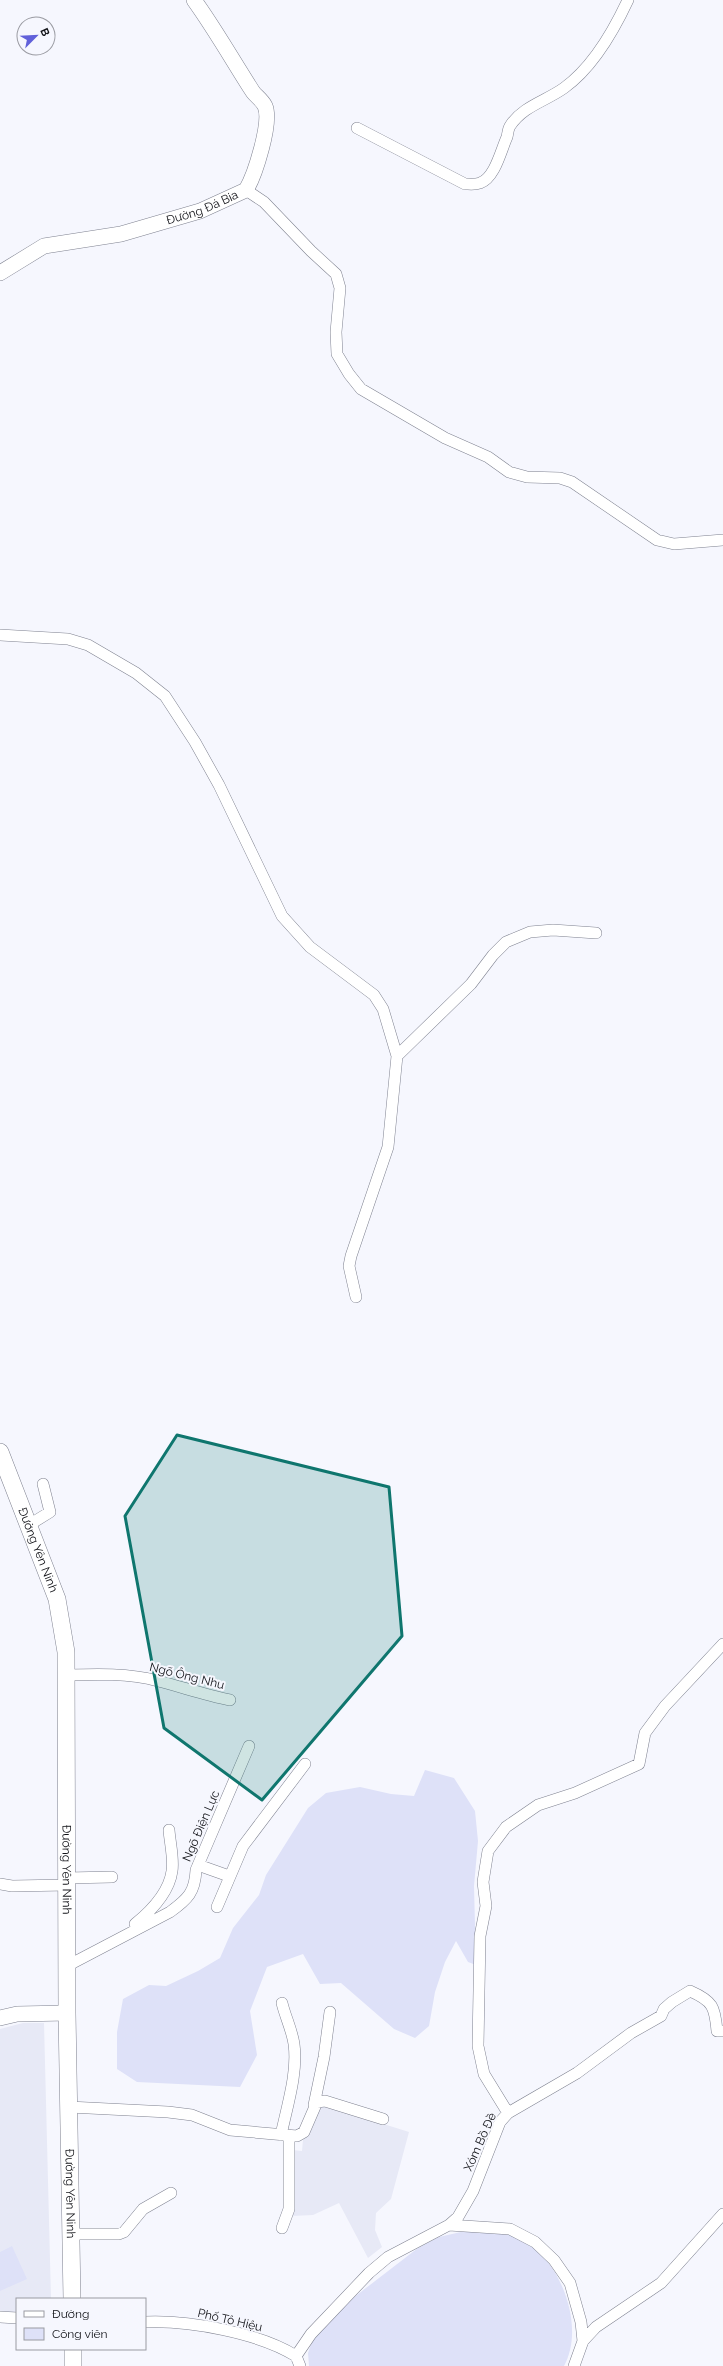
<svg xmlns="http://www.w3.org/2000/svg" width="723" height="2366" viewBox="0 0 723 2366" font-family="Raleway,sans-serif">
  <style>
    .built { fill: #e7e9f6 }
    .green { fill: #dee1f8 }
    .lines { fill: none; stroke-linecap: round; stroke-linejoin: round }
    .street-casing { stroke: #7f8290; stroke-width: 12 }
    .secondary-casing { stroke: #7f8290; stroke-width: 16 }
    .primary-casing { stroke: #7f8290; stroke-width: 18 }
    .street { stroke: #fff; stroke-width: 11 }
    .secondary { stroke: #fff; stroke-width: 15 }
    .primary { stroke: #fff; stroke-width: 17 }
    .marked { fill: #0f766e; fill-opacity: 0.2; stroke: #0f766e; stroke-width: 3; stroke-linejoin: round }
    .labels { text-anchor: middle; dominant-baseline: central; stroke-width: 4; stroke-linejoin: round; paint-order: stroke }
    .street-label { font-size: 12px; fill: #111217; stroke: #f6f7fe }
  </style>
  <rect width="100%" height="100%" fill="#f6f7fe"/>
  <path class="built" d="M23,2023H44L51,2299H17V2313L0,2312V2029Z
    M320,2104L409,2132L391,2199L376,2213L375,2230L382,2247L368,2258L339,2203L313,2215L292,2216V2150L302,2151L303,2140Z"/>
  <path class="green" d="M425,1770L454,1778L475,1811L478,1841L474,1886L476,1965L468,1962L456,1941L445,1962L435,1992L429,2026L415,2038L394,2029L341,1983L320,1984L303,1954L267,1967L250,2011L257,2055L240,2087L137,2082L117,2069V2032L123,1999L149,1985L166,1986L198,1971L220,1958L233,1928L259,1895L266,1875L308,1808L326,1793L360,1787L391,1794L414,1796Z
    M474,2229C487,2232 501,2232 514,2236C558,2251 587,2325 564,2366H309L308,2353L314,2335L353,2298L418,2248L439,2237Z
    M12,2246L27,2279L0,2291V2252Z"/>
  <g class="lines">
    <g class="street-casing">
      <path id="street" d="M357,128L465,184C469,184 475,185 480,183C495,178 501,150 507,137C508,133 508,129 510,126C523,106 546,101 564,88C592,68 614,30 628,0
        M246,190L264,202L311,251L336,274L340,288L336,332L337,354L349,374L361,389L445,438L488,457L509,472L527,477L560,478L572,482L657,540L674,544L723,540
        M0,635L68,639L88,645L136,673L165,696L195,742L219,785L282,916L310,947L374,995L383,1009L397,1056
        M356,1297L349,1266L351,1256L388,1147L397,1056L471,984L493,955L506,942L530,932L553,930L596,933
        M29,1525L50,1512L43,1484
        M66,1675C96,1674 129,1673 158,1681C182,1687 205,1695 230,1700
        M198,1865L229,1876
        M67,1878L112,1877
        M0,1884L12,1886L67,1885
        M217,1907L243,1846L305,1764
        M135,1924C151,1911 169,1893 172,1871C174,1859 170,1843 169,1830
        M67,1966L170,1912C188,1899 195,1892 196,1870L249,1746
        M314,2105L324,2057L330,2012
        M69,2107L168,2112L192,2115L230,2130L297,2136L304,2132L317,2102L325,2101L383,2119
        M508,2113L484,2074L478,2046L480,1936L486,1906L483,1882L488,1851L506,1827L538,1805L575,1793L639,1764L645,1733L665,1706L723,1644
        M281,2135C287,2106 298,2073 294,2044C292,2030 285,2016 282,2003
        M449,2225L510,2229L535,2242L554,2260L570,2283L581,2322L583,2341L574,2366
        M282,2228L289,2209V2135
        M71,2234H119L124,2232L143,2209L171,2193
        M0,2317L17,2318
        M145,2322C189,2320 259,2333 296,2356L300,2366
        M583,2341L596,2327L661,2283L723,2214
        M296,2356L311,2334L369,2273L388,2257L449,2225L458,2217L473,2191L500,2122L508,2113L577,2073L631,2033L661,2016L664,2009L672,2002L690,1991C713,2001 715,2007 717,2031H723"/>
    </g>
    <g class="secondary-casing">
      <g id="secondary">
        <path id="s1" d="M0,273L44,246L121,234L200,211L246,190C255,175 272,122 265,106C262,100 256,96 253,92C233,61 215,29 194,0"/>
        <path d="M0,2018L17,2014L67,2013"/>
      </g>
    </g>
    <g class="primary-casing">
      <g id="primary">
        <path id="s2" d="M0,1452L57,1599L66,1652L67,2013L72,2299"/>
        <path d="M73,2349V2366"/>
      </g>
    </g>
    <use href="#street" class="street"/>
    <use href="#secondary" class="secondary"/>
    <use href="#primary" class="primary"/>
  </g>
  <path class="marked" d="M177,1435L389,1487L402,1636L262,1800L164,1728L125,1516Z"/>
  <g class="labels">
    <g class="street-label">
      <text stroke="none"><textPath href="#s1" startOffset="215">Đường Đá Bia</textPath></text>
      <text stroke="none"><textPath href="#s2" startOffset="105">Đường Yên Ninh</textPath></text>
      <text transform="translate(187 1676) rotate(14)">Ngõ Ông Nhu</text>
      <text transform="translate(201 1826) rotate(-67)">Ngõ Điện Lực</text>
      <text stroke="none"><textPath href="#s2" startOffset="429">Đường Yên Ninh</textPath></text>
      <text transform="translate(480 2142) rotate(-66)">Xóm Bồ Đề</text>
      <text stroke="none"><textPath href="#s2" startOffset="753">Đường Yên Ninh</textPath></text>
      <text transform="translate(230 2320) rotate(13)">Phố Tô Hiệu</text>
    </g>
  </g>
  <rect x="16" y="2298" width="130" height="52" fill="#f6f7fe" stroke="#9a9ba2"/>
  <rect x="24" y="2311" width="20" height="6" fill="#ffffff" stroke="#9a9ba2"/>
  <text x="52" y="2318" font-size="12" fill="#111217">Đường</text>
  <rect x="24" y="2328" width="20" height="12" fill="#dee1f8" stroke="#9a9ba2"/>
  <text x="52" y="2338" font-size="12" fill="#111217">Công viên</text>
  <g transform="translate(36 36) rotate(66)"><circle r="19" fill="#f6f7fe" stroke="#9a9ba2"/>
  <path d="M0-3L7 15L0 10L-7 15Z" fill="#6161da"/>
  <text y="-6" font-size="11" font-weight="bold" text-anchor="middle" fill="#111217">B</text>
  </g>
</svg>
